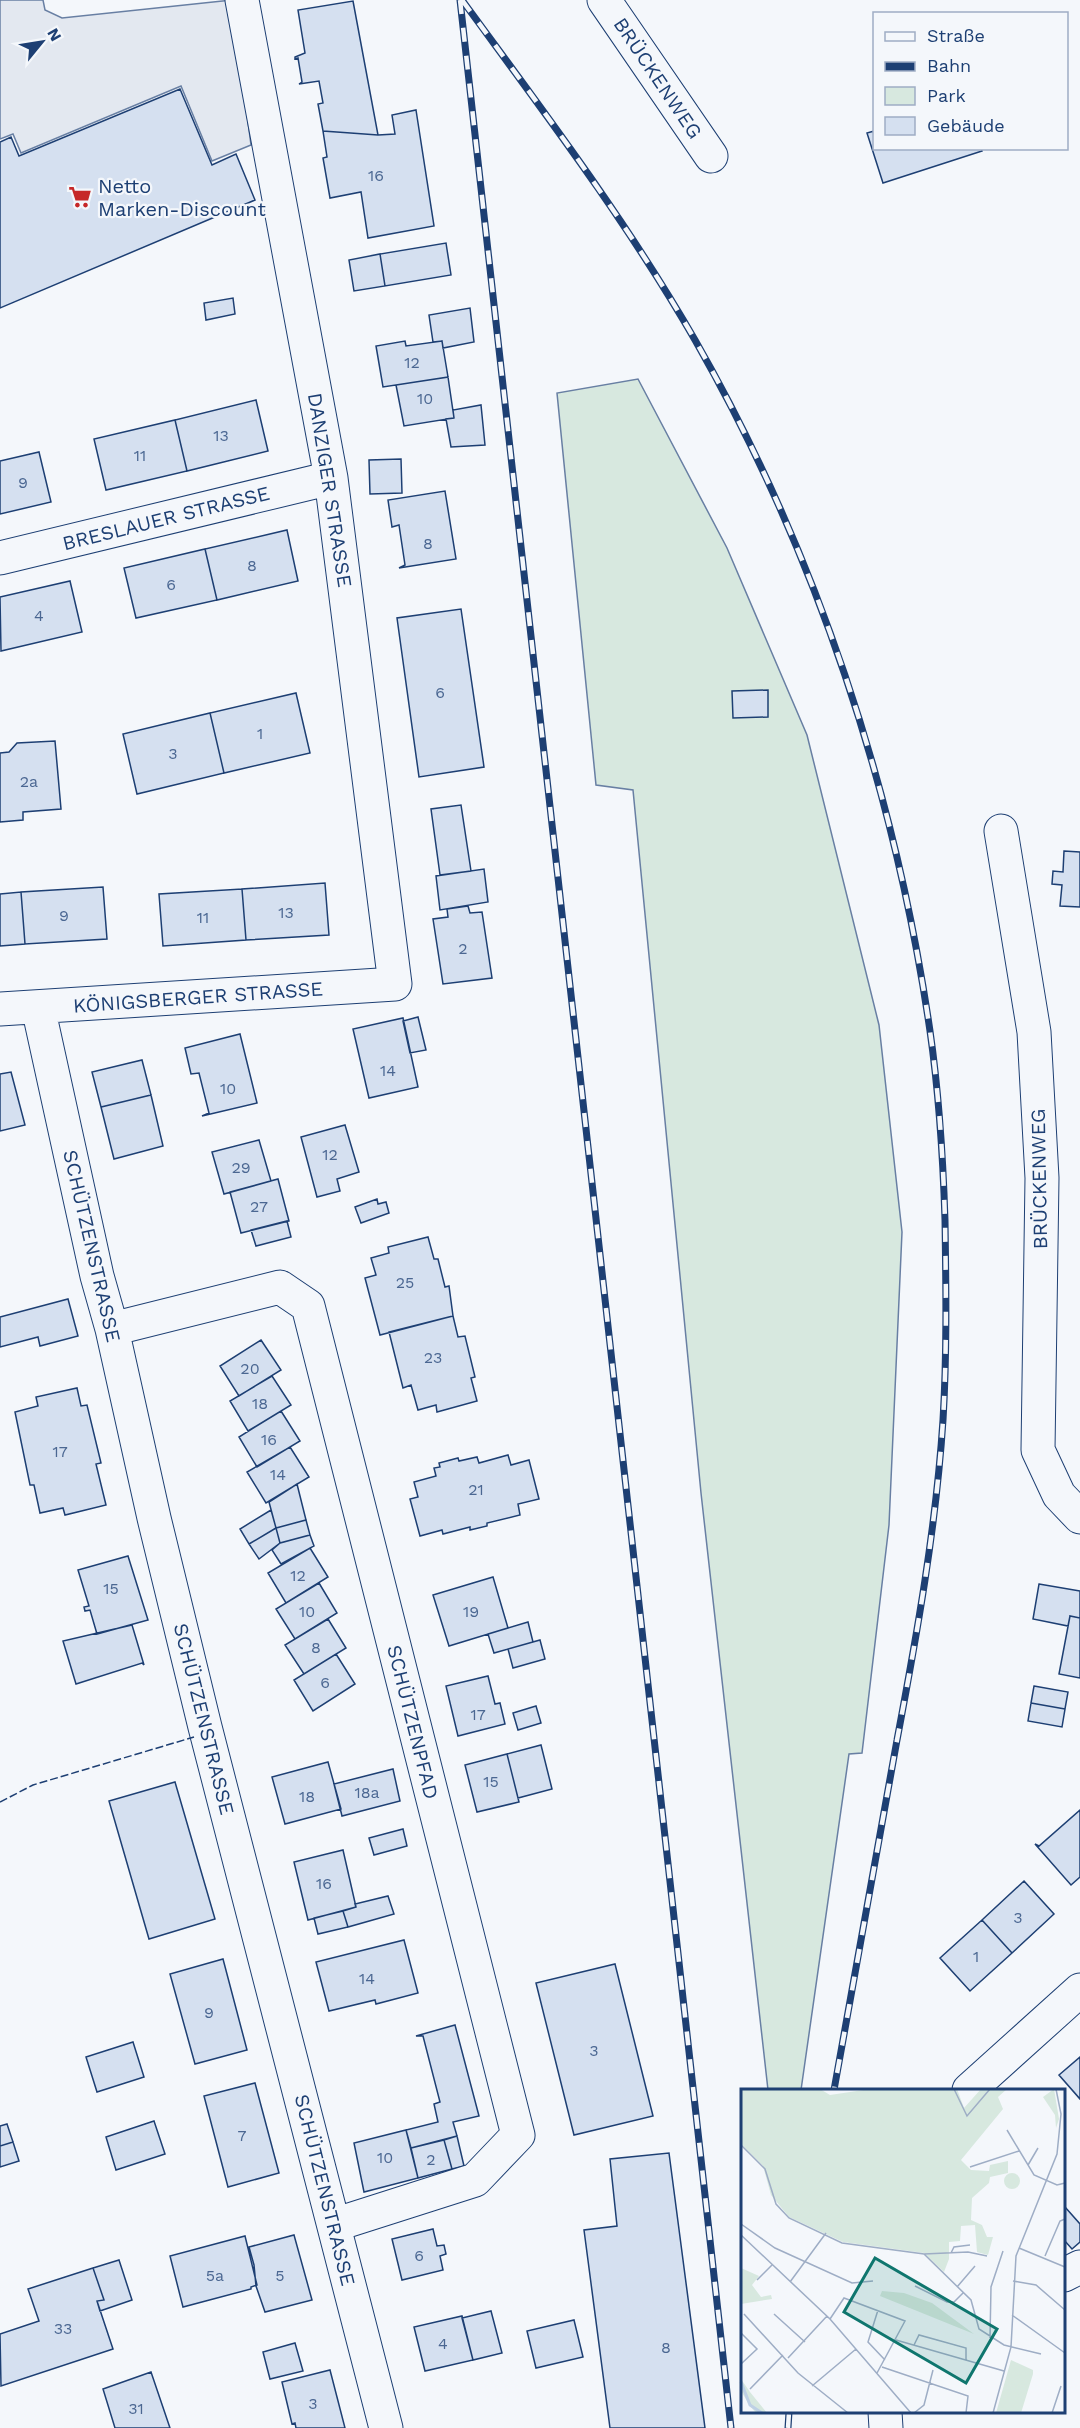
<svg xmlns="http://www.w3.org/2000/svg" width="1080" height="2428" viewBox="0 0 1080 2428" font-family="'Work Sans',sans-serif">
  <style>
    .green { fill: #d7e8df; stroke: #687fa3; stroke-width: 1.5 }
    .parking { fill: #e3e8f0; stroke: #687fa3; stroke-width: 1.5 }
    .building { fill: #d5e0f0; stroke: #1d3f73; stroke-width: 1.5 }
    .lines { fill: none; stroke-linecap: round; stroke-linejoin: round }
    .minor-casing { stroke: #1d3f73; stroke-width: 35 }
    .minor { stroke: #f4f7fb; stroke-width: 33 }
    .rail-casing { stroke: #1d3f73; stroke-width: 7 }
    .rail { stroke: #f4f7fb; stroke-width: 4.5; stroke-dasharray: 14; stroke-linecap: butt }
    .fence { stroke: #1d3f73; stroke-width: 1.5; stroke-dasharray: 8 3; stroke-linecap: butt }
    .labels { text-anchor: middle; dominant-baseline: central; stroke-width: 4.5; stroke-linejoin: round; paint-order: stroke }
    .number-label { font-size: 16px; fill: #4b6792 }
    .street-label { font-size: 20px; fill: #1d3f73; stroke: #f4f7fb }
    .poi-label { font-size: 20px; fill: #1d3f73; stroke: #f4f7fb; text-anchor: start }
    .inset-river { fill: none; stroke: #bed0e5; stroke-width: 3 }
    .inset-road { fill: none; stroke: #9eadc5; stroke-width: 1.5 }
    .view { fill: #0f766e; fill-opacity: 0.15; stroke: #0f766e; stroke-width: 3 }
    .inset-edge { fill: none; stroke: #1d3f73; stroke-width: 3 }
  </style>
  <rect width="100%" height="100%" fill="#f4f7fb"/>
  <path class="green" d="M638,379L727,548L807,735L879,1025L902,1232L889,1525L862,1753L849,1754L801,2090H768L701,1493L633,790L596,785L557,393Z"/>
  <path class="parking" d="M0,0H43L45,10L62,18L232,0L251,145L212,161L181,86L21,153L13,134L0,139Z"/>
  <path class="building" d="M353,1L378,135L323,131L318,104L323,103L319,81L299,84L302,82L298,58L295,59V57L305,53L298,10Z
    M180,89L212,165L236,154L255,200L0,308V142L11,137L19,156Z
    M416,110L434,226L368,238L361,192L330,198L323,158L327,157L323,131L378,135L395,134L392,115Z
    M874,131V148H981L982,151L883,183L867,133Z
    M446,243L451,275L385,286L380,254Z
    M380,254L385,286L354,291L349,260Z
    M233,298L235,314L206,320L204,303Z
    M470,308L474,342L443,348L442,341L433,342L429,315Z
    M405,341L406,346L442,341L448,377L383,387L376,346Z
    M448,377L454,418L404,426L396,385Z
    M256,400L268,451L187,471L175,420Z
    M481,405L485,445L451,447L446,419L454,418L453,410Z
    M175,420L187,471L106,490L94,439Z
    M39,452L51,502L0,514V461Z
    M401,459L402,493L370,494L369,460Z
    M445,491L456,559L399,568L405,565L399,525L392,527L388,500Z
    M287,530L298,581L217,600L205,549Z
    M205,549L217,600L136,618L124,568Z
    M70,581L82,632L1,651L0,597Z
    M461,609L484,767L419,777L397,618Z
    M768,690V717L733,718L732,691Z
    M296,693L310,753L224,773L210,713Z
    M210,713L224,773L137,794L123,734Z
    M55,741L61,809L23,812V820L0,822V753L9,752L17,743Z
    M461,805L471,871L440,875L431,809Z
    M1064,851L1080,852V907L1060,906L1062,885L1052,884L1053,871L1063,872Z
    M484,869L488,902L440,910L436,876Z
    M325,883L329,935L246,940L242,889Z
    M103,887L107,939L25,944L21,892Z
    M242,889L246,940L163,946L159,894Z
    M21,892L25,944L0,946V894Z
    M468,906L470,913L482,912L492,978L443,984L433,919L448,917L447,909Z
    M418,1017L426,1050L410,1053L403,1021Z
    M403,1018L418,1087L369,1098L353,1029Z
    M240,1034L257,1103L202,1116L209,1113L199,1073L191,1074L185,1048Z
    M142,1060L151,1095L101,1107L92,1072Z
    M11,1072L25,1125L0,1131V1074Z
    M151,1095L163,1146L114,1159L101,1107Z
    M345,1125L359,1172L337,1179L340,1191L317,1197L301,1137Z
    M259,1140L271,1181L224,1194L212,1152Z
    M278,1179L289,1221L241,1233L230,1192Z
    M377,1199L378,1204L386,1202L389,1213L361,1223L355,1207Z
    M287,1221L291,1237L256,1246L251,1230Z
    M428,1237L434,1259H438L445,1287L449,1286L453,1316L380,1335L365,1278L376,1275L371,1258L389,1253L388,1247Z
    M68,1299L78,1336L40,1346L38,1337L0,1347V1317Z
    M453,1316L458,1337L465,1336L475,1377L471,1378L477,1401L437,1412L436,1405L418,1410L411,1385L403,1388L389,1332Z
    M261,1340L281,1370L239,1396L220,1366Z
    M272,1376L291,1405L248,1431L230,1401Z
    M77,1388L81,1406L87,1405L101,1463L96,1464L106,1505L65,1515L63,1508L40,1513L34,1485H30L15,1412L38,1406L36,1397Z
    M281,1411L300,1441L257,1467L239,1437Z
    M290,1447L309,1477L266,1503L247,1472Z
    M508,1455L511,1465L529,1460L539,1499L518,1504L520,1515L487,1523V1526L470,1530V1527L443,1534L442,1530L420,1536L410,1499L418,1497L414,1482L436,1476L434,1468L440,1467L439,1463L458,1458L459,1461L477,1457L479,1463Z
    M297,1484L306,1520L276,1528L269,1502Z
    M271,1510L276,1528L249,1544L240,1529Z
    M306,1520L310,1535L280,1543L276,1528Z
    M276,1528L280,1543L259,1559L249,1544Z
    M310,1535L314,1546L281,1564L272,1550L280,1543Z
    M310,1548L328,1577L286,1603L268,1573Z
    M128,1556L148,1620L97,1634L90,1610L85,1611L84,1607L89,1606L78,1570Z
    M493,1577L508,1628L449,1646L433,1595Z
    M319,1583L337,1613L295,1639L276,1609Z
    M1039,1584L1080,1591V1618L1070,1616L1068,1626L1033,1619Z
    M1070,1616L1080,1618V1678L1059,1674Z
    M328,1619L346,1648L304,1674L285,1645Z
    M528,1622L533,1642L494,1653L488,1634Z
    M132,1625L144,1665L142,1663L76,1684L63,1641Z
    M540,1640L545,1659L513,1668L508,1649Z
    M336,1654L355,1684L313,1711L294,1680Z
    M488,1676L495,1704L500,1703L505,1724L458,1736L446,1686Z
    M1034,1686L1068,1692L1065,1709L1031,1703Z
    M1031,1703L1065,1709L1062,1727L1028,1721Z
    M536,1706L541,1723L518,1730L513,1713Z
    M541,1745L552,1789L518,1798L507,1754Z
    M507,1754L519,1802L477,1812L465,1765Z
    M328,1762L341,1809L285,1824L272,1777Z
    M393,1769L400,1801L342,1816L334,1784Z
    M175,1782L215,1919L149,1939L109,1801Z
    M1080,1810V1877L1071,1885L1035,1844L1039,1846Z
    M403,1829L407,1846L374,1855L369,1838Z
    M343,1850L356,1907L308,1920L294,1862Z
    M1024,1881L1054,1914L1012,1953L982,1920Z
    M388,1896L394,1914L348,1927L343,1911L356,1907L355,1904Z
    M343,1911L348,1927L318,1934L314,1918Z
    M982,1920L1012,1953L970,1991L940,1958Z
    M404,1940L418,1993L376,2004L375,2000L329,2011L316,1962Z
    M223,1959L247,2050L195,2064L170,1974Z
    M615,1964L653,2116L574,2135L536,1983Z
    M455,2025L479,2116L453,2122L457,2136L411,2148L406,2130L438,2122L434,2104L440,2102L423,2036H416Z
    M133,2042L144,2077L97,2092L86,2057Z
    M1080,2057V2099L1059,2075Z
    M255,2083L279,2173L228,2187L204,2096Z
    M154,2121L165,2154L116,2170L106,2137Z
    M7,2124L13,2142L0,2146V2126Z
    M406,2130L418,2178L364,2192L354,2143Z
    M457,2136L464,2166L452,2169L444,2140Z
    M444,2140L452,2169L418,2178L411,2148Z
    M13,2142L19,2161L0,2167V2146Z
    M669,2153L705,2428H610L584,2230L617,2226L610,2159Z
    M1065,2207L1080,2224V2242L1072,2249L1064,2240Z
    M433,2229L437,2246L444,2245L446,2254L440,2256L443,2270L402,2280L392,2239Z
    M294,2235L312,2300L265,2312L256,2286L254,2265L249,2247Z
    M245,2236L257,2285L251,2287V2289L183,2307L170,2256Z
    M119,2260L132,2300L100,2311L97,2301L104,2300L93,2268Z
    M93,2268L104,2300L97,2301L113,2349L1,2386L0,2334L39,2321L28,2289Z
    M491,2311L502,2353L473,2360L462,2318Z
    M462,2316L473,2360L425,2371L414,2327Z
    M574,2320L583,2357L536,2368L527,2331Z
    M295,2343L303,2371L270,2379L263,2352Z
    M330,2370L345,2428H296L295,2423L292,2424L282,2382Z
    M151,2372L170,2428H115L103,2389Z"/>
  <g class="lines">
    <g class="minor-casing">
      <path id="minor" d="M604,0L711,156
        M0,558L331,478
        M1001,831L1034,1032L1042,1178L1038,1450L1059,1495L1080,1517
        M38,1007L97,1276L112,1329L154,1518L205,1727L386,2428
        M0,1009L395,984L331,478L242,0
        M112,1329L280,1287L308,1306L518,2135L475,2180L334,2225
        M969,2090L1080,1990
        M1064,2275L1080,2267
        M885,2412L886,2428"/>
    </g>
    <use href="#minor" class="minor"/>
    <g class="rail-casing">
      <path id="rail" d="M460,0L731,2428
        M462,0C543,111 626,220 695,340C816,552 895,790 930,1031C939,1094 943,1157 945,1220C946,1287 947,1354 943,1420C936,1528 917,1634 897,1740C876,1857 855,1974 834,2090
        M788,2428L789,2412"/>
    </g>
    <use href="#rail" class="rail"/>
    <path class="fence" d="M0,1802L33,1785L194,1737"/>
  </g>
  <defs>
    <g id="supermarket-bare" transform="scale(1.8)"><path d="M-6-5.5h2.5l.6 2H6L4.5 2H-2.5L-4.4-4H-6ZM-1.5 3.2a1.3 1.3 0 1 0 .1 0ZM3 3.2a1.3 1.3 0 1 0 .1 0Z" fill="#c62828" stroke="#f4f7fb" stroke-width="2.5" paint-order="stroke"/></g>
  </defs>
  <g fill-rule="evenodd">
    <use href="#supermarket-bare" x="80" y="197"/>
  </g>
  <g class="labels">
    <g class="number-label">
      <text x="376" y="175">16</text>
      <text x="412" y="362">12</text>
      <text x="425" y="398">10</text>
      <text x="221" y="435">13</text>
      <text x="140" y="455">11</text>
      <text x="23" y="482">9</text>
      <text x="428" y="543">8</text>
      <text x="252" y="565">8</text>
      <text x="171" y="584">6</text>
      <text x="39" y="615">4</text>
      <text x="440" y="692">6</text>
      <text x="260" y="733">1</text>
      <text x="173" y="753">3</text>
      <text x="29" y="781">2a</text>
      <text x="286" y="912">13</text>
      <text x="64" y="915">9</text>
      <text x="203" y="917">11</text>
      <text x="463" y="948">2</text>
      <text x="388" y="1070">14</text>
      <text x="228" y="1088">10</text>
      <text x="330" y="1154">12</text>
      <text x="241" y="1167">29</text>
      <text x="259" y="1206">27</text>
      <text x="405" y="1282">25</text>
      <text x="433" y="1357">23</text>
      <text x="250" y="1368">20</text>
      <text x="260" y="1403">18</text>
      <text x="269" y="1439">16</text>
      <text x="60" y="1451">17</text>
      <text x="278" y="1474">14</text>
      <text x="476" y="1489">21</text>
      <text x="298" y="1575">12</text>
      <text x="111" y="1588">15</text>
      <text x="307" y="1611">10</text>
      <text x="471" y="1611">19</text>
      <text x="316" y="1647">8</text>
      <text x="325" y="1682">6</text>
      <text x="478" y="1714">17</text>
      <text x="491" y="1781">15</text>
      <text x="367" y="1792">18a</text>
      <text x="307" y="1796">18</text>
      <text x="324" y="1883">16</text>
      <text x="1018" y="1917">3</text>
      <text x="976" y="1956">1</text>
      <text x="367" y="1978">14</text>
      <text x="209" y="2012">9</text>
      <text x="594" y="2050">3</text>
      <text x="242" y="2135">7</text>
      <text x="385" y="2157">10</text>
      <text x="431" y="2159">2</text>
      <text x="419" y="2255">6</text>
      <text x="215" y="2275">5a</text>
      <text x="280" y="2275">5</text>
      <text x="63" y="2328">33</text>
      <text x="443" y="2343">4</text>
      <text x="666" y="2347">8</text>
      <text x="313" y="2403">3</text>
      <text x="136" y="2408">31</text>
    </g>
    <g class="street-label">
      <text transform="translate(658 78) rotate(56)">BRÜCKENWEG</text>
      <text transform="translate(330 490) rotate(81)">DANZIGER STRASSE</text>
      <text transform="translate(166 518) rotate(-14)">BRESLAUER STRASSE</text>
      <text transform="translate(198 997) rotate(-4)">KÖNIGSBERGER STRASSE</text>
      <text transform="translate(1039 1179) rotate(-91)">BRÜCKENWEG</text>
      <text transform="translate(92 1246) rotate(77)">SCHÜTZENSTRASSE</text>
      <text transform="translate(204 1719) rotate(76)">SCHÜTZENSTRASSE</text>
      <text transform="translate(413 1722) rotate(76)">SCHÜTZENPFAD</text>
      <text transform="translate(325 2190) rotate(76)">SCHÜTZENSTRASSE</text>
    </g>
    <g class="poi-label">
      <text x="98" y="186">Netto<tspan x="98" dy="23">Marken-Discount</tspan></text>
    </g>
  </g>
  <g transform="translate(741 2089)">
    <rect width="324" height="324" fill="#f4f7fb"/>
    <path d="M0,0H79L89,6L129,0H216L223,19L240,0H266L257,8L262,20L220,71L230,81L248,82L249,76L267,72V84L249,88L248,94L231,109L230,131L241,136L246,148H252L247,166L236,163L234,136L220,137L219,152L208,153V170L203,183L183,164L102,153L48,128L30,106L22,77L0,55ZM313,0L318,30L315,39L314,26L302,8ZM263 92a8 8 0 1 1 16 0a8 8 0 1 1-16 0ZM0,179L18,187L11,196L20,208L30,206L31,210L0,215ZM141,202L163,204L191,214L233,245L139,207ZM270,271L292,281V285L280,324H255ZM0,290L9,303L26,324H15L9,317L0,302Z" fill="#d7e8df"/>
    <path class="inset-river" d="M0,293L9,316L21,324"/>
    <path class="inset-road" d="M213,0L226,27L249,0M266,41L293,86L316,96L324,94M0,56L24,80L35,115L48,129L101,154L183,165L230,211L238,240L263,256L300,265M287,76L297,59M229,78L278,62M0,135L34,159L111,194L132,192M0,146L89,230L170,324M278,159L324,178M210,164L213,158L229,156M183,165L227,163L246,167M304,167L319,132L324,130M16,191L31,176M272,192L295,196L324,221M49,193L85,144M174,197L206,213H213L222,204M216,198L234,177M137,221L127,253L144,271M3,225L57,284L107,324M33,225L64,253M271,226L324,264M89,230L103,209L164,232L136,284M0,244L16,260L0,275M249,249L250,198L262,162M155,251L263,282M173,256L178,246L225,259V271M47,269L86,227M141,278L227,307L225,324M71,297L115,260M9,300L42,266M173,324L183,316L192,281M252,324L270,258L275,167L316,65L320,25L315,0M311,324L320,297"/>
    <path class="view" d="M134,169L256,240L225,294L103,223Z"/>
    <rect width="324" height="324" class="inset-edge"/>
  </g>
  <rect x="873" y="12" width="195" height="138" fill="#f4f7fb" stroke="#9eadc5" stroke-width="1.5"/>
  <rect x="885" y="32" width="30" height="9" fill="#f4f7fb" stroke="#9eadc5" stroke-width="1.5"/>
  <text x="927" y="42" font-size="18" fill="#1d3f73">Straße</text>
  <rect x="885" y="62" width="30" height="9" fill="#1d3f73" stroke="#9eadc5" stroke-width="1.5"/>
  <text x="927" y="72" font-size="18" fill="#1d3f73">Bahn</text>
  <rect x="885" y="87" width="30" height="18" fill="#d7e8df" stroke="#9eadc5" stroke-width="1.5"/>
  <text x="927" y="102" font-size="18" fill="#1d3f73">Park</text>
  <rect x="885" y="117" width="30" height="18" fill="#d5e0f0" stroke="#9eadc5" stroke-width="1.5"/>
  <text x="927" y="132" font-size="18" fill="#1d3f73">Gebäude</text>
  <g transform="translate(42 42) rotate(60)" stroke="#f4f7fb" stroke-width="4.5" paint-order="stroke">
  <path d="M0-4.5L10 22L0 15L-10 22Z" fill="#1d3f73"/>
  <text y="-9" font-size="16" font-weight="bold" text-anchor="middle" fill="#1d3f73">N</text>
  </g>
</svg>
